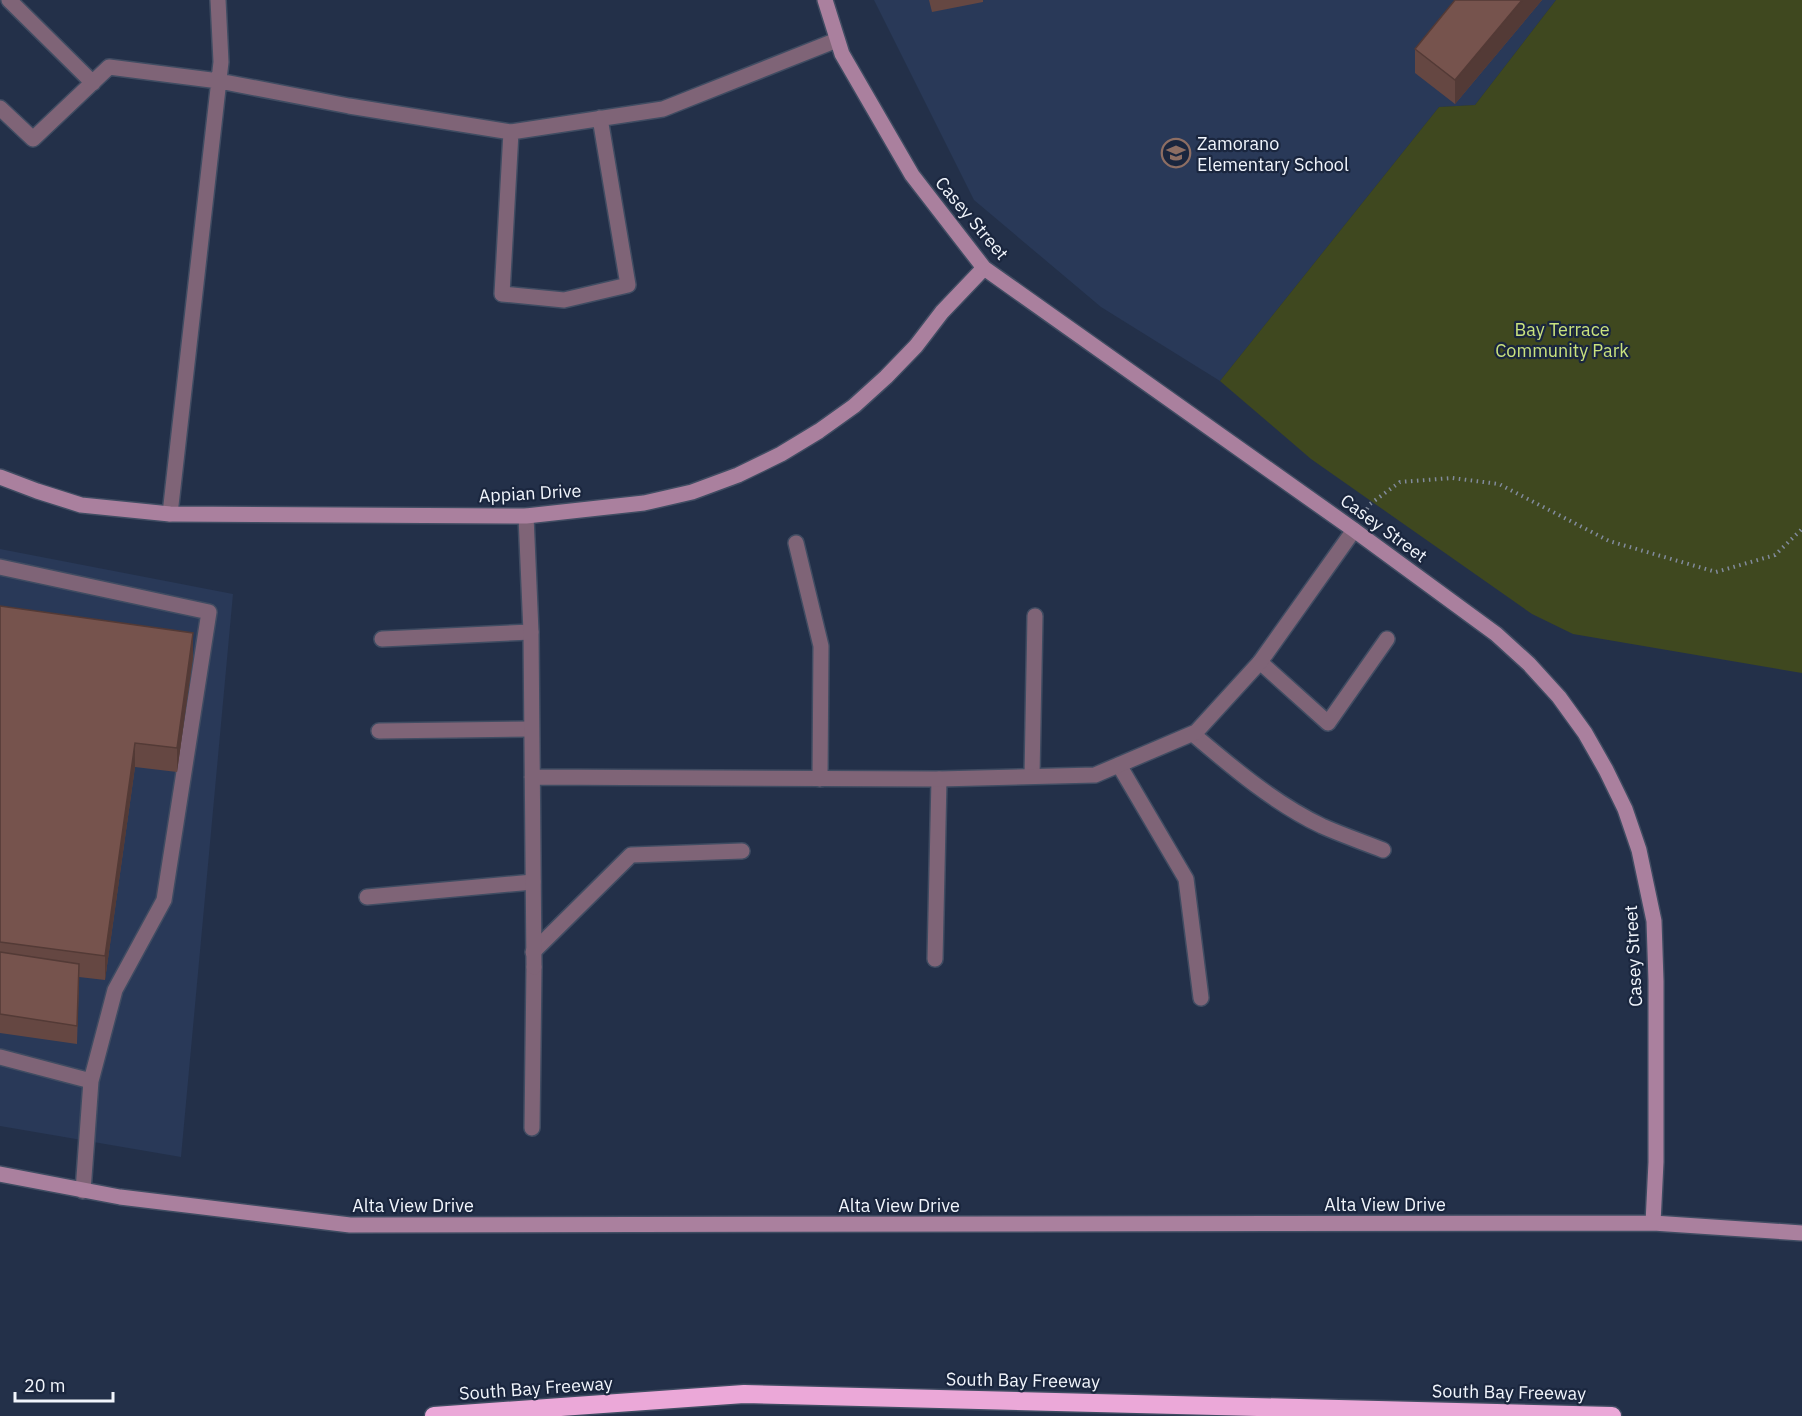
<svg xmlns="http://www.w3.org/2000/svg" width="1802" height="1416" viewBox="0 0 1802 1416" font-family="'IBM Plex Sans',sans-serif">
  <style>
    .built { fill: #293958 }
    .green { fill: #3f481f }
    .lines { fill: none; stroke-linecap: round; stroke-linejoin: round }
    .lane-casing { stroke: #404c62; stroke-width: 18 }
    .street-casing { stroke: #404c62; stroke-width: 18 }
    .secondary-casing { stroke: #404c62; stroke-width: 18 }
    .highway-casing { stroke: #404c62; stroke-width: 21 }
    .path { stroke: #828b9c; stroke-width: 4; stroke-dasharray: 1.5 4.5; stroke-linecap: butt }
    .lane { stroke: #7f6477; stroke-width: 15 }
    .street { stroke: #7f6477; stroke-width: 15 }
    .secondary { stroke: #aa809e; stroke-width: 15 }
    .highway { stroke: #eba8d8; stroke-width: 18 }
    .wall { fill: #654742 }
    .shaded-wall { fill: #533a36 }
    .building { fill: #76534d; stroke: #533a36; stroke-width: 1.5 }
    .labels { text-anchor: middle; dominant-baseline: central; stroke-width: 4.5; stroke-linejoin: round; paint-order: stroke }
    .poi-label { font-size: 18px; fill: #f1f5fc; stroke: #1a263e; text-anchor: start }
    .street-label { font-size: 18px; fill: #f1f5fc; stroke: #1a263e }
    .park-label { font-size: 18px; fill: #cae27e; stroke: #1a263e }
  </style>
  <rect width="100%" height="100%" fill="#233049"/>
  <path class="built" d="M874,0H1556L1475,105L1439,107L1220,381L1101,307L974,200Z
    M0,549L233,594L181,1157L0,1126Z"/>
  <path class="green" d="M1556,0H1802V673L1573,634L1532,614L1311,459L1220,381L1439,107L1475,105Z"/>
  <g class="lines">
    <g class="lane-casing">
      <path id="lane" d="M9,0L93,83
        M0,108L33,139L109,67L219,81L349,106L511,132L663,109L837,40
        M511,132L502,294L564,300L628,285L600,118
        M170,514L221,62L218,0
        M796,543L821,646L820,779
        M0,567L209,612L164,900L115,990L91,1081
        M382,639L531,632
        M1260,662L1328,723L1387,639
        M379,731L531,729
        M1193,734C1233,768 1274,803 1322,826C1342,835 1363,842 1383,850
        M1119,765L1186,879L1201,998
        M1032,776L1035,616
        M367,897L533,882
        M533,952L631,855L742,851
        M935,959L939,779
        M0,1057L91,1081L83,1191
        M532,1128L534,967"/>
    </g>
    <g class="street-casing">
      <path id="street" d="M526,516L531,632L534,967
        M532,777L939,779L1095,775L1196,732L1260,662L1354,530"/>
    </g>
    <g class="secondary-casing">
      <path id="secondary" d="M825,0L842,54L912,175L984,268L1354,530L1496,634L1529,664L1559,697L1585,733L1606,770L1625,809L1639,850L1654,921L1656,981V1162L1653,1223
        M0,477L37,491L81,505L170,514L526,516L644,503L692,492L738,475L781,454L819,431L854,406L886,377L916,346L942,312L984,268
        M0,1174L120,1197L350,1225L1653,1223L1802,1233"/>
    </g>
    <g class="highway-casing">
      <path id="highway" d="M434,1416L744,1394L1612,1416"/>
    </g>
    <path class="path" d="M1367,509L1370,504L1400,482L1452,478L1499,484L1609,541L1716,572L1775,555L1802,529"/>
    <use href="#lane" class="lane"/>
    <use href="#street" class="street"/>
    <use href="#secondary" class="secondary"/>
    <use href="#highway" class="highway"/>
  </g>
  <path class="wall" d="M929,0H983V2L932,12Z
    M1455,0H1542L1455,104L1415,73V49Z
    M0,606L193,657L177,772L135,767L105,980L79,977L77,1044L0,1033Z"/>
  <path class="shaded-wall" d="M1522,0H1542L1455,104V80Z
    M193,633V657L177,772V748Z
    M135,743V767L105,980V956Z"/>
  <path class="building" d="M1455,0H1522L1455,80L1415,49Z
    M0,606L193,633L177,748L135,743L105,956L0,942Z
    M0,952L79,964L77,1026L0,1014Z"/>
  <defs>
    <g id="school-ring" transform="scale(1.5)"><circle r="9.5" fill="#1a263e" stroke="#8d6e63" stroke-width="1.5"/><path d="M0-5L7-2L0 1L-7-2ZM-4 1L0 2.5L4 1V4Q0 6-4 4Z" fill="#8d6e63"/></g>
  </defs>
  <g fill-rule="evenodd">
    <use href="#school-ring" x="1176" y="153"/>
  </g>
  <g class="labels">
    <g class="poi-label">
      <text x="1197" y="143">Zamorano<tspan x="1197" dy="21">Elementary School</tspan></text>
    </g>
    <g class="street-label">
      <text transform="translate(972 218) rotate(50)">Casey Street</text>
      <text transform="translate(530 493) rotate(-3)">Appian Drive</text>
      <text transform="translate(1384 528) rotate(36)">Casey Street</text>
      <text transform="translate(1633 956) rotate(-93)">Casey Street</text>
      <text x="1385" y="1204">Alta View Drive</text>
      <text x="413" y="1205">Alta View Drive</text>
      <text x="899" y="1205">Alta View Drive</text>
      <text transform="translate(1023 1380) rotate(1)">South Bay Freeway</text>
      <text transform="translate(536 1388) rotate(-4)">South Bay Freeway</text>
      <text transform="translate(1509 1392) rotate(1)">South Bay Freeway</text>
    </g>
    <g class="park-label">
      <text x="1562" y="329">Bay Terrace<tspan x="1562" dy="21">Community Park</tspan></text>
    </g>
  </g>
  <path d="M15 1392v9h98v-9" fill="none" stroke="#f1f5fc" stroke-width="3"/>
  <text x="24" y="1392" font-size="18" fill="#f1f5fc" stroke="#1a263e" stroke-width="4.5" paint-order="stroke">20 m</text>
</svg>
